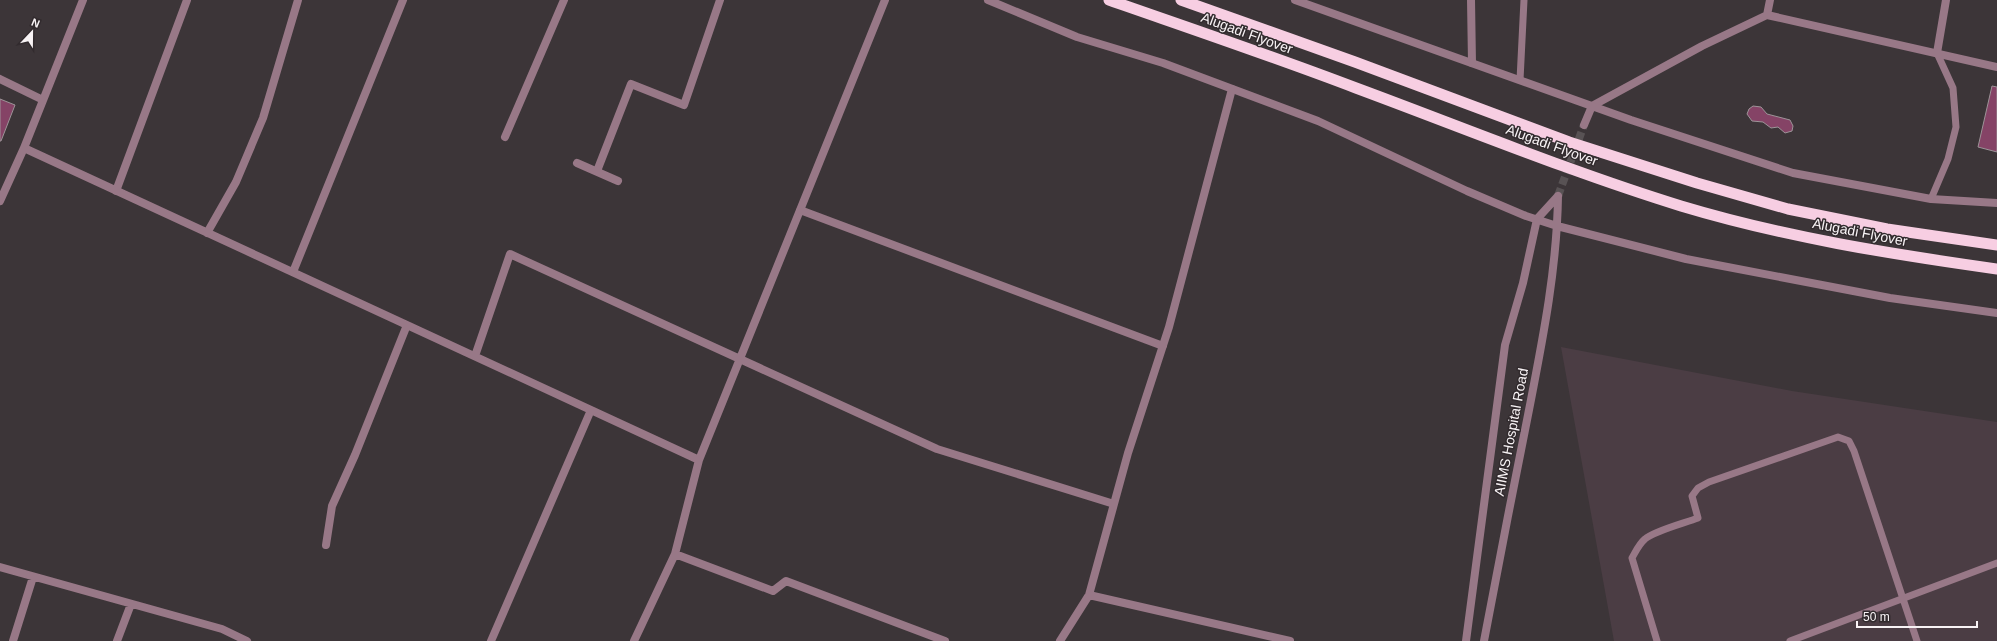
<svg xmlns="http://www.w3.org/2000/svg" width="1997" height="641" viewBox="0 0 1997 641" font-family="Helvetica,sans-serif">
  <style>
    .built { fill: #4b3d44 }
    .building { fill: #854366; stroke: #9d9498 }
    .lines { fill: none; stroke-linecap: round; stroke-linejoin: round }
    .tertiary-tunnel { stroke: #585254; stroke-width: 8; stroke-dasharray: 8 4; stroke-linecap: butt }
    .service { stroke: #987887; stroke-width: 7 }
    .minor { stroke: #987887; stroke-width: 8 }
    .tertiary { stroke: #987887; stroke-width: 8 }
    .trunk-bridge { stroke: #f7cee2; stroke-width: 11 }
    .labels { text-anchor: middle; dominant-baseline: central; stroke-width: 3; stroke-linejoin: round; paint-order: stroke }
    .street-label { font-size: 14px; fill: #f8f3f5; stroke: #322b2e }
  </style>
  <rect width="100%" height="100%" fill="#3c3538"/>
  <path class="built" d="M1561,347L1792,391L1997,422V641H1614Z"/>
  <path class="building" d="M1992,86L1997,87V152L1978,147Z
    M0,99L15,105L1,141H0Z
    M1753,106L1761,107L1767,114L1790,120L1793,126L1792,131L1785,133L1778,127L1771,128L1763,122L1752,121L1747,114L1749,109Z"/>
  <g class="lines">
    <path class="tertiary-tunnel" d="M1558,196L1584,125"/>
    <path class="service" d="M1520,80L1524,0
      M1931,199L1948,159L1956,127L1953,88L1937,53
      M1657,641L1632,558C1636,551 1639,544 1645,539C1654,531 1685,523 1698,518L1692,496L1698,488L1709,482L1838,437L1849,441L1854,451L1917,641
      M1790,641L1997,563"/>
    <path class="minor" d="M1471,0L1472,63
      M1767,15L1770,0
      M1937,53L1946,0
      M0,79L43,100
      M1232,89L1169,327L1128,453L1089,595L1290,641
      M1592,106L1702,46L1767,15L1997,67
      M505,137L564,0
      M24,148L83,0
      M577,163L618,181
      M597,171L631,84L684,105L720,0
      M116,191L187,0
      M0,201L24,148L699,460
      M800,210L1163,346
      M207,233L236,182L263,118L298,0
      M293,272L403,0
      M475,356L510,254L937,449L1114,504
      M326,545L332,506L355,455L407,325
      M675,554L773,591L786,581L945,641
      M0,567L222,629L247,641
      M13,641L33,577
      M117,641L131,604
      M491,641L591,410
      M634,641L675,554L699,460L885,0
      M1060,641L1089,595"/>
    <path class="tertiary" d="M988,0L1077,37L1163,63L1318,121L1467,191L1526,216L1557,226L1686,259L1890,298L1997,313
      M1295,0L1631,120L1793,173L1931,199L1997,203
      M1584,125L1592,106
      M1466,641L1505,345L1523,283L1537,219L1558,196
      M1484,641C1498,566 1513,490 1528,415C1542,343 1557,270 1558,196"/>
    <path class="trunk-bridge" d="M1109,0C1192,29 1275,57 1356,88C1464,128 1571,172 1681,206C1784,237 1890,254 1997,269
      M1181,0L1355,62L1569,142L1697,183L1788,209L1887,229L1997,245"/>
  </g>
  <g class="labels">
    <g class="street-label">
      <text transform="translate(1247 33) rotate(20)">Alugadi Flyover</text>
      <text transform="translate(1552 145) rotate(20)">Alugadi Flyover</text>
      <text transform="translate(1860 232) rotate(11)">Alugadi Flyover</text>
      <text transform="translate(1511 432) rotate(-79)">AIIMS Hospital Road</text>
    </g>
  </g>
  <g transform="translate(32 32) rotate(22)" stroke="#322b2e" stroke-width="3" paint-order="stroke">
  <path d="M0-3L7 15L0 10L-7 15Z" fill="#f8f3f5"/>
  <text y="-6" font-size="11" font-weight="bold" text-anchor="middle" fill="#f8f3f5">N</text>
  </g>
  <path d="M1857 621v6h120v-6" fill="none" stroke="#f8f3f5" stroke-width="2"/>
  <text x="1863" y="621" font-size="12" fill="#f8f3f5" stroke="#322b2e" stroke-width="3" paint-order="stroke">50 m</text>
</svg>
